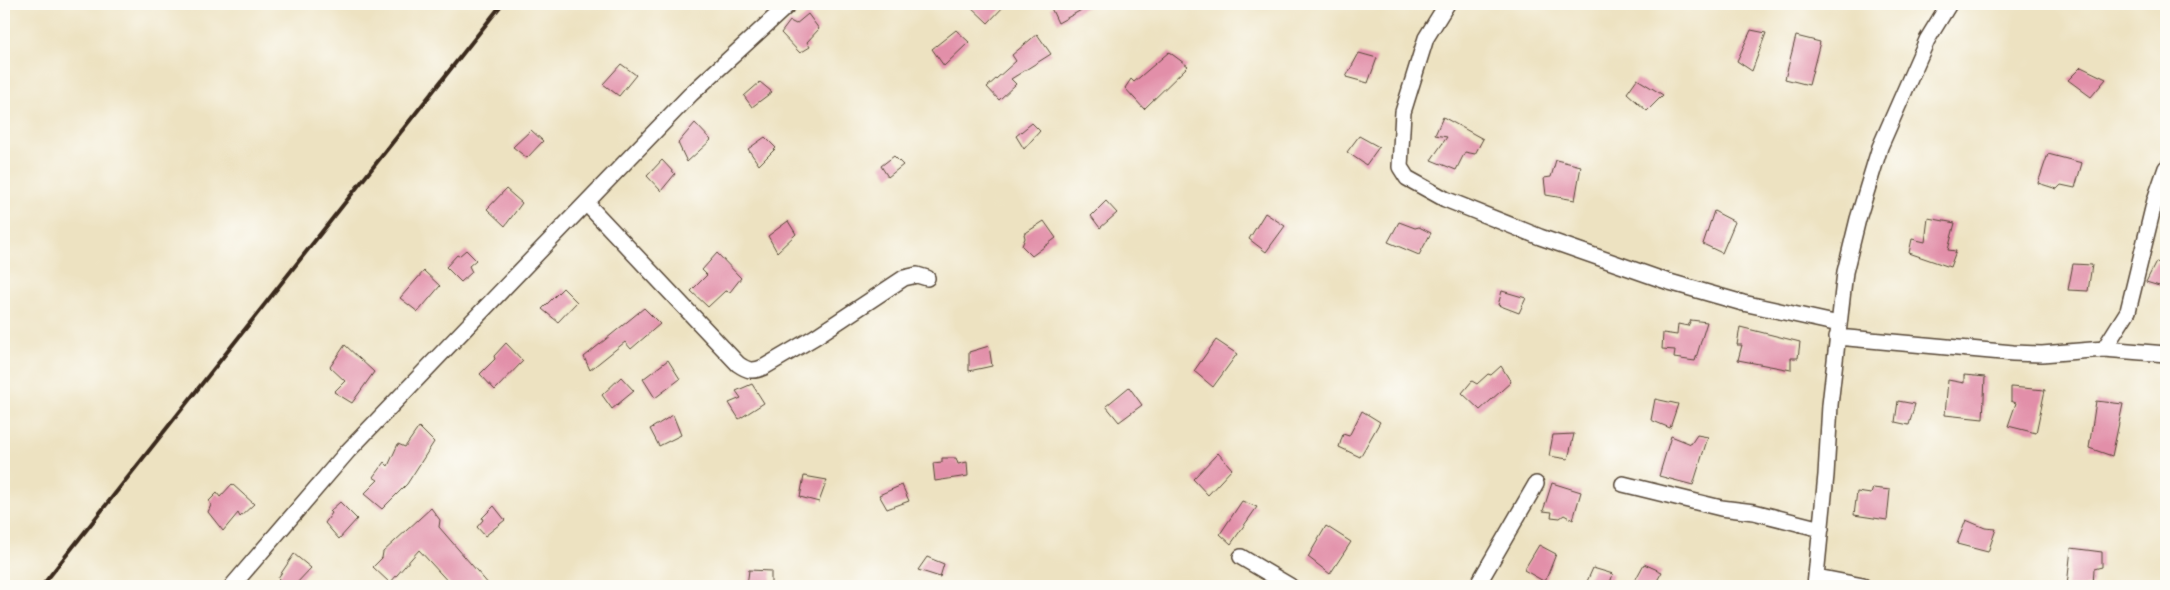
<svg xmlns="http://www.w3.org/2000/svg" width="2170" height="590" viewBox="0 0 2170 590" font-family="'Gochi Hand',sans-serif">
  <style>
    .building { fill: #e28fa9 }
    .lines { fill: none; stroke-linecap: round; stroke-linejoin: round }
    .minor-casing { stroke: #564636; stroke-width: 18 }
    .minor { stroke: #fff; stroke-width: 15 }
    .rail { stroke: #3b2a1e; stroke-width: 4 }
  </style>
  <rect width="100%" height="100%" fill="#fdfcf7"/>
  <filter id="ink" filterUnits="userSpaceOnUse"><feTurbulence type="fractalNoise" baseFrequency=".02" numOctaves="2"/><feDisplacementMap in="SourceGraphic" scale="10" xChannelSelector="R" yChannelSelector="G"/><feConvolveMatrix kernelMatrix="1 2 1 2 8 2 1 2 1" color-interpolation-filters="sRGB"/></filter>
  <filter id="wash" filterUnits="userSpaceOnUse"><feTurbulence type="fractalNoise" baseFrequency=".0096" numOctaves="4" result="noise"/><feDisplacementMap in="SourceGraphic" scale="20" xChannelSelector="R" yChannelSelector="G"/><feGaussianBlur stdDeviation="1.12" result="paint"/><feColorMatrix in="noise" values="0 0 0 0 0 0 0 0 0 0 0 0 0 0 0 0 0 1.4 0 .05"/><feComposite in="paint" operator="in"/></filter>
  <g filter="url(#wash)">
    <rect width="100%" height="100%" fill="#ede2c1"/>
    <g id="blocks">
      <path class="building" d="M968,4H1006L988,23Z
        M1058,4H1092L1058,23L1051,8Z
        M808,14L819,29L807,42L810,47L800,53L781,33L790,21L796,24Z
        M956,30L969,42L944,66L932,49Z
        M1751,30L1766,33L1752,71L1737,61Z
        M1037,34L1051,54L1011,79L1016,84L999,100L987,87L1016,61L1012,55Z
        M1796,36L1820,42L1809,85L1785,79Z
        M1169,52L1188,66L1144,109L1125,88L1131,79L1134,82Z
        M1359,53L1377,58L1368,83L1346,77Z
        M621,64L636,75L619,96L603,84Z
        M2081,67L2106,79L2091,97L2068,80Z
        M1637,79L1663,95L1647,111L1627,93Z
        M760,82L772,92L752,107L744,96Z
        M1443,117L1483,139L1475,154L1465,152L1456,170L1431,160L1447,137L1435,135Z
        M695,123L711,140L687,162L678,143Z
        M1032,123L1040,131L1024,149L1016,136Z
        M531,130L543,141L527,158L513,147Z
        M1359,136L1379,147L1366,165L1347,152Z
        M765,137L776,148L759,165L748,149Z
        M2048,154L2082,163L2075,188L2061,185L2057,189L2038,183Z
        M894,156L903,165L888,177L881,166Z
        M662,160L675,174L661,191L647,176Z
        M1556,160L1581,166L1575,200L1546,195L1544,178L1551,177Z
        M506,189L522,203L505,226L487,209Z
        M1106,201L1117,213L1100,228L1091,216Z
        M1714,211L1735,222L1722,253L1703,244Z
        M1265,213L1285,226L1266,252L1249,239Z
        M1928,218L1955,223L1948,250L1956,251L1950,267L1909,253L1912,239L1925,242Z
        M788,221L796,234L777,252L768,236Z
        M1044,221L1056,238L1032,256L1022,246L1025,238L1024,234Z
        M1399,222L1415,228L1419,227L1431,233L1419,255L1388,242Z
        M466,250L476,260L469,266L472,272L461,282L446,267L457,255L459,256Z
        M717,253L741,278L730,292L725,291L708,307L691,291L707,275L702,270Z
        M2156,262L2166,265V288L2146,282Z
        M2073,264L2092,265L2088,291L2068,290Z
        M424,271L440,286L418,312L400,298Z
        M563,288L577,302L558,322L542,309Z
        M1502,291L1526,298L1519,313L1498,305Z
        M644,308L660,324L631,349L625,342L590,370L584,357Z
        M1691,320L1707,322L1695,361L1674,358L1675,350L1662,349L1663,333L1677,335L1678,324L1688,326Z
        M1740,327L1800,342L1798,358H1791V370L1738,360L1742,345H1737Z
        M1216,340L1237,354L1213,387L1194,371Z
        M506,343L523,361L495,390L480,374L495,359L494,356Z
        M345,345L374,372L352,403L334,392L345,381L330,367Z
        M989,346L992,366L969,371V352Z
        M668,360L680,379L655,398L643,379Z
        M1501,366L1511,382L1480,410L1462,393L1472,381L1477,384L1488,374L1491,375Z
        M1964,375L1985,377L1983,419L1945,415L1948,380L1964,383Z
        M621,377L634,391L612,409L602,395Z
        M752,384L764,403L739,419L729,403L741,398L736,391Z
        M1129,387L1142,405L1119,422L1106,406Z
        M2011,387L2045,390L2036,433L2008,426L2016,403L2011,401Z
        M1655,399L1678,404L1670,428L1651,420Z
        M1898,401L1915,404L1909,425L1895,422Z
        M2096,401L2123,404L2112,456L2089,448Z
        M1362,411L1380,422L1360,457L1339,447L1343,434L1349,436Z
        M673,415L681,435L659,446L650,429Z
        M419,427L434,442L407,484L382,509L364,494L378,480L373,477L384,462L388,466L398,444L405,447Z
        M1574,434L1568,459L1549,456L1553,435Z
        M1697,435L1708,437L1693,485L1659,476L1671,436L1691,444Z
        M1218,453L1232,469L1208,495L1193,479Z
        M942,458H956L958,464L967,462L968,476L935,481L933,463L942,462Z
        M804,476L827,480L819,502L800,497Z
        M1552,483L1581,492L1573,520L1564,515L1560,518L1551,517L1552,512L1543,511Z
        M232,484L254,504L240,517L238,513L223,531L208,512L211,505L209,501L217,493L220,497Z
        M902,485L909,501L887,509L879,495Z
        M1873,488L1890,490L1887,520L1854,515L1857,492L1871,494Z
        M1242,501L1257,507L1231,544L1220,534Z
        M340,502L357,519L339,539L325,523L332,513L330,511Z
        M494,506L505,520L485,536L477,527L483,520L482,518Z
        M431,508L440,520L439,527L490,586H452L419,550L390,583L373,567L382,558L383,552Z
        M1966,520L1985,528L1996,529L1988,552L1957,544Z
        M1326,526L1351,542L1330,574L1308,557Z
        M1539,545L1556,554L1545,582L1524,570Z
        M2071,548L2102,552V567L2094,569L2093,586H2067Z
        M294,554L311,568L294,586H286L278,578Z
        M927,557L944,564L940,577L918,570Z
        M1644,564L1662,572L1654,586H1632Z
        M1593,568L1613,574L1609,586H1585Z
        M749,570L771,571V586H747Z"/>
    </g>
  </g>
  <g filter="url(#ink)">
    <use href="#blocks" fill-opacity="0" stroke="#564636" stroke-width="1"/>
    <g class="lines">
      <g class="minor-casing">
        <path id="minor" d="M1447,4L1426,38L1403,112L1400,167L1407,178L1445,199L1540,237L1666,281L1743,303L1839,324
          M586,203L738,364C748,371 753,372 764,367L815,337L904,278L917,275L927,278
          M1837,337L2013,353L2042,354L2104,349L2166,354
          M2104,349L2128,311L2155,200L2166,168
          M1623,484L1721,508L1754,512L1821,529
          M1241,557L1290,586
          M1817,577L1863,586
          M232,586L348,451L531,260L691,94L789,4
          M1477,586L1536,484
          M1815,586L1826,475L1830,405L1845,272L1858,219L1880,147L1927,40L1949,4"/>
      </g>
      <use href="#minor" class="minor"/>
      <path class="rail" d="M42,586L502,4"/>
    </g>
  </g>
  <rect width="2170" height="590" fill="none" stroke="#fdfcf7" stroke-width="20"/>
</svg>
